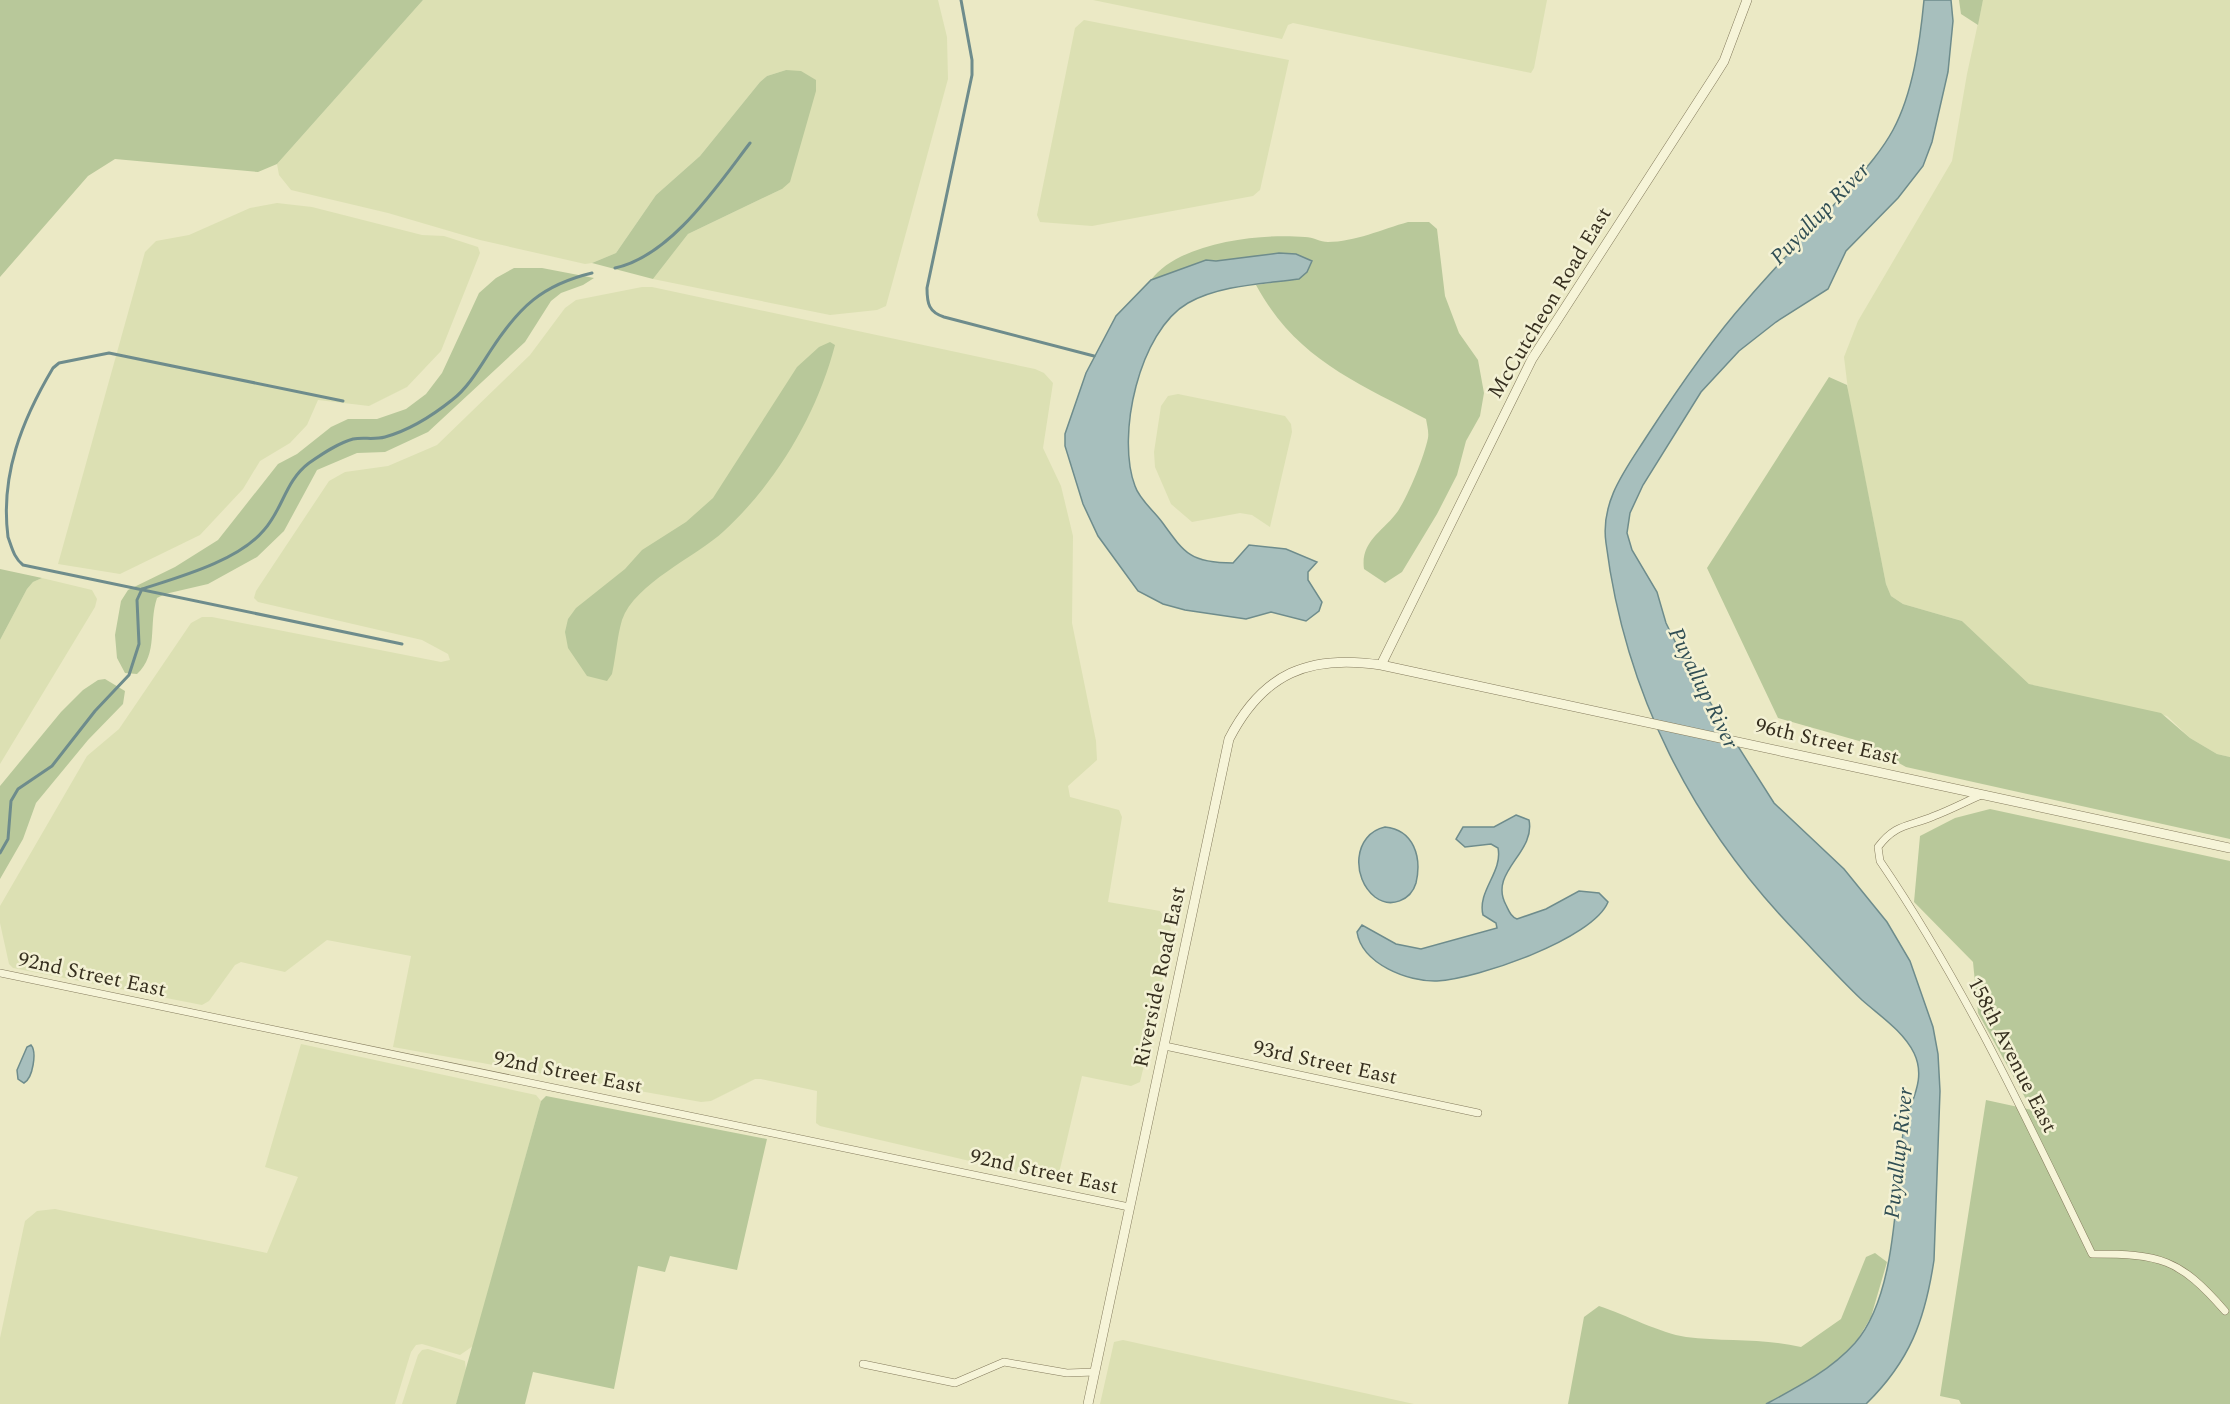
<svg xmlns="http://www.w3.org/2000/svg" width="2230" height="1404" viewBox="0 0 2230 1404" font-family="Spectral,serif">
  <style>
    .farmland { fill: #dce0b3 }
    .green { fill: #b8c89a }
    .water { fill: #a7bfbd; stroke: #6e8c8c; stroke-width: 1.5 }
    .lines { fill: none; stroke-linecap: round; stroke-linejoin: round }
    .stream { stroke: #6e8c8c; stroke-width: 3 }
    .minor-casing { stroke: #847b5d; stroke-width: 8 }
    .tertiary-casing { stroke: #847b5d; stroke-width: 10 }
    .minor { stroke: #f6f4d8; stroke-width: 7 }
    .tertiary { stroke: #f6f4d8; stroke-width: 9 }
    .labels { text-anchor: middle; dominant-baseline: central; stroke-width: 5; stroke-linejoin: round; paint-order: stroke }
    .street-label { font-size: 21px; fill: #362f1f; stroke: #f3f1d4 }
    .water-label { font-size: 22px; font-style: italic; fill: #304e54; stroke: #f3f1d4 }
  </style>
  <rect width="100%" height="100%" fill="#ebe9c5"/>
  <path class="farmland" d="M423,0H938L947,37L948,79L886,306L877,310L830,315L653,279L688,234L782,189L786,70L767,76L760,82L700,156L656,195L616,253L592,263L585,264L480,240L388,213L291,190L279,175L277,164Z
    M1093,0H1547L1534,68L1531,73L1293,23L1288,25L1282,39Z
    M1983,0H2230V757L2217,754L2190,738L2167,716L2029,684L1962,621L1903,604L1891,596L1886,584L1849,398L1844,357L1858,321L1952,161L1967,74Z
    M1084,20L1289,60L1260,190L1253,196L1092,226L1040,222L1037,215L1075,28Z
    M277,203L312,207L422,235L444,236L478,247L480,253L441,351L407,387L369,406L318,400L307,425L290,443L260,461L243,489L200,535L120,574L58,564L145,252L156,241L189,235L250,208Z
    M642,287H652L1035,369L1044,373L1053,383L1043,448L1061,486L1073,536L1072,623L1096,741L1097,760L1068,786L1070,797L1119,810L1122,817L1108,902L1160,911L1171,928L1158,1007L1140,1082L1131,1086L1082,1076L1059,1173L1047,1179L820,1126L816,1123L817,1091L761,1079H755L711,1101L701,1102L393,1047L411,956L327,940L285,972L241,962L235,965L209,1001L202,1005L13,968L9,964L0,923V906L87,756L119,729L191,623L202,617H212L441,662L450,660L448,654L422,640L258,602L254,598L256,591L329,481L345,472L388,466L437,445L530,355L565,308L576,300Z
    M1178,394L1285,416L1291,424L1292,432L1270,527L1252,515L1240,513L1192,522L1171,504L1155,467L1154,452L1161,406L1168,396Z
    M42,578L92,590L97,599L95,607L0,764V640L27,589L33,582Z
    M301,1044L536,1095L541,1101L473,1346L460,1355L422,1344L416,1345L411,1352L395,1404H0V1338L25,1221L37,1211L55,1209L267,1253L298,1177L265,1167Z
    M1123,1340L1414,1404H1100L1114,1342Z
    M428,1349L465,1361L466,1371L456,1404H402L418,1355L422,1350Z"/>
  <path class="green" d="M0,0H423L277,164L258,172L115,159L88,176L0,277Z
    M1959,0H1983L1978,25L1961,14Z
    M786,70L801,71L816,80V91L790,182L782,189L688,234L653,279L592,263L616,253L656,195L700,156L760,82L767,76Z
    M1408,222H1429L1437,229L1445,296L1459,333L1478,360L1484,393L1480,416L1466,441L1457,475L1437,514L1402,572L1385,583L1364,569C1360,541 1384,531 1398,511C1409,494 1424,457 1428,438C1429,432 1427,425 1426,419C1356,382 1296,359 1256,285L1271,283L1279,253L1216,261L1206,260L1151,280C1179,242 1261,233 1305,237C1313,237 1320,242 1328,242C1354,242 1383,229 1408,222Z
    M514,268H542L594,278L583,285L561,293L551,301L525,342L428,432L385,452L357,453L317,470L284,531L257,557L208,584L165,594L157,598C148,624 159,654 137,674L125,673L117,658L115,635L121,601L128,590L175,567L218,540L278,464L297,454L331,427L348,419H377L406,409L426,394L442,373L479,293L496,278Z
    M830,342L835,345C817,414 777,482 724,531C696,557 635,583 622,620C617,637 616,656 612,674L607,681L587,676L568,648L565,632L568,619L576,608L625,569L642,550L686,522L713,498L797,367L819,347Z
    M1829,377L1847,385L1886,584L1891,596L1903,604L1962,621L2029,684L2161,713L2190,738L2217,754L2230,757V839L1906,767L1859,741L1778,718L1707,568Z
    M0,569L42,578L33,582L27,589L0,640Z
    M105,679L125,691L123,704L88,740L36,803L23,839L0,879V786L61,712L83,690L98,680Z
    M1990,809L2230,861V1404H1961L1959,1400L1940,1396L1986,1100L2032,1110L1978,1013L1973,962L1914,902L1920,836L1955,818Z
    M546,1096L767,1139L737,1270L670,1256L665,1272L638,1266L614,1389L533,1372L525,1404H456L541,1101Z
    M1875,1253L1887,1262L1871,1317L1858,1339L1841,1357L1809,1381L1766,1404H1568L1584,1317L1599,1306C1626,1315 1660,1333 1686,1337C1725,1342 1763,1338 1801,1347L1841,1319L1866,1257Z"/>
  <path class="water" d="M1924,0H1951L1953,21L1948,72L1932,142L1923,166L1898,198L1846,251L1828,289L1776,322L1739,351L1701,392L1643,485L1630,513L1627,533L1632,550L1657,592L1666,623L1687,666L1774,803L1844,869L1887,922L1910,961L1933,1027L1938,1054L1940,1091L1934,1260C1925,1320 1910,1361 1866,1404H1766C1798,1387 1831,1370 1855,1343C1897,1295 1895,1194 1903,1133C1907,1105 1928,1082 1914,1053C1903,1031 1880,1016 1862,1000C1840,979 1819,956 1798,934C1692,825 1625,693 1606,543C1600,501 1626,469 1647,436C1675,393 1712,339 1746,301C1777,265 1810,231 1842,196C1860,175 1880,154 1893,130C1913,93 1920,42 1924,0Z
    M1279,253L1296,254L1312,261L1307,272L1299,279C1263,284 1220,285 1188,303C1139,331 1116,436 1135,486C1139,499 1154,511 1162,522C1185,554 1191,563 1233,563L1249,545L1286,549L1317,562L1308,572V580L1322,602L1319,611L1306,621L1271,612L1246,619L1185,610L1163,604L1138,591L1098,536L1083,504L1065,446V434L1086,373L1116,316L1151,280L1206,260L1216,261Z
    M1516,815L1529,820C1536,853 1488,872 1506,905C1509,911 1511,917 1517,919L1546,909L1579,891L1599,893L1608,902C1593,939 1477,979 1437,981C1408,982 1362,964 1357,932L1362,925L1396,944L1421,949L1497,928L1496,923L1483,915C1477,891 1503,872 1498,848L1491,844L1465,847L1456,839L1463,827H1494Z
    M1385,827C1414,830 1422,857 1416,883C1411,900 1391,909 1375,897C1351,878 1353,834 1385,827Z
    M31,1045C37,1052 33,1078 24,1083L18,1079L17,1070L27,1047Z"/>
  <g class="lines">
    <path class="stream" d="M961,0L972,60V75L927,288C927,304 929,312 944,317L1094,356
      M615,268C671,256 717,186 750,143
      M343,401L109,353L59,363L53,368C22,420 0,475 8,537C12,548 14,558 23,565L402,644
      M0,853L8,839L11,801L18,789L52,766L95,711L129,675L139,644L137,600L142,589C179,577 238,561 264,530C283,509 285,481 309,463C322,454 338,443 353,439C363,437 374,440 385,437C410,430 432,416 452,400C468,388 480,367 491,350C519,307 542,285 592,273"/>
    <g class="minor-casing">
      <path id="minor" d="M1981,795C1965,802 1950,810 1934,816C1909,827 1896,823 1878,847L1880,861C1964,984 2027,1120 2092,1254C2160,1254 2179,1258 2225,1311
        M0,973L1129,1207
        M1165,1046L1478,1113
        M863,1364L955,1383L1004,1362L1067,1373L1095,1372"/>
    </g>
    <g class="tertiary-casing">
      <path id="tertiary" d="M1381,665L1532,359L1714,77L1724,61L1747,0
        M1088,1404L1229,739C1263,673 1309,654 1381,665L2230,848"/>
    </g>
    <use href="#minor" class="minor"/>
    <use href="#tertiary" class="tertiary"/>
  </g>
  <g class="labels">
    <g class="street-label">
      <text transform="translate(1550 303) rotate(-59)">McCutcheon Road East</text>
      <text transform="translate(1827 742) rotate(13)">96th Street East</text>
      <text transform="translate(92 975) rotate(12)">92nd Street East</text>
      <text transform="translate(1160 977) rotate(-78)">Riverside Road East</text>
      <text transform="translate(2012 1055) rotate(63)">158th Avenue East</text>
      <text transform="translate(1325 1063) rotate(12)">93rd Street East</text>
      <text transform="translate(568 1073) rotate(11)">92nd Street East</text>
      <text transform="translate(1044 1172) rotate(12)">92nd Street East</text>
    </g>
    <g class="water-label">
      <text transform="translate(1820 214) rotate(-46)">Puyallup River</text>
      <text transform="translate(1703 688) rotate(64)">Puyallup River</text>
      <text transform="translate(1899 1153) rotate(-84)">Puyallup River</text>
    </g>
  </g>
</svg>
